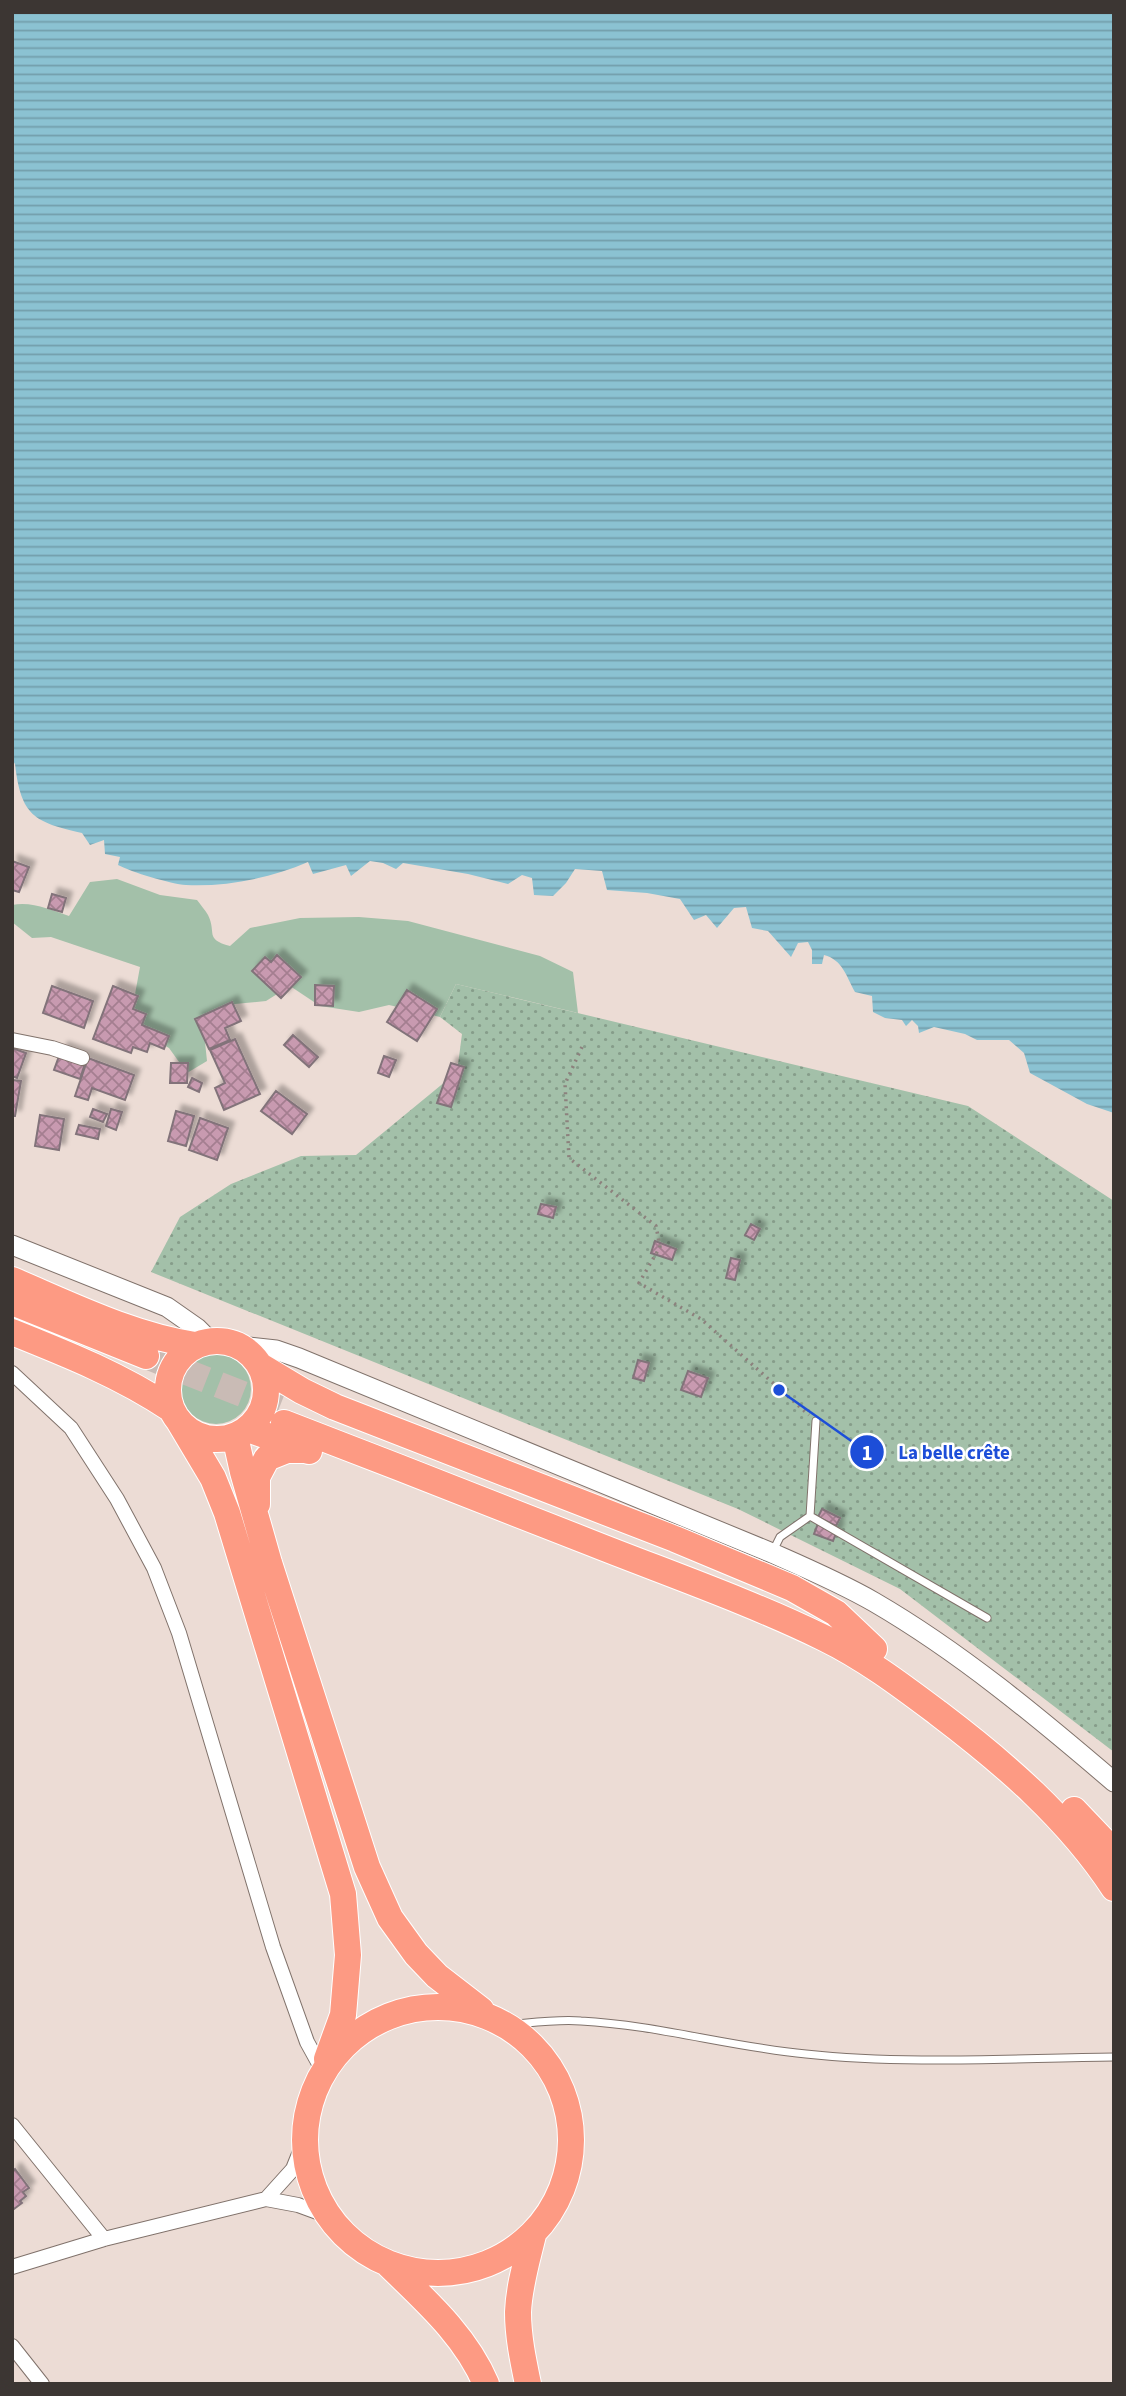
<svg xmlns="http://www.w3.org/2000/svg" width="1126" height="2396" viewBox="0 0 1126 2396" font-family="'Source Sans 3',sans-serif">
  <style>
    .grass { fill: #a3c0a9 }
    .park { fill: url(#park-dots) }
    .water { fill: url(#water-rules) }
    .building { fill: url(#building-cross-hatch); stroke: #82737a; stroke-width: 2; filter: url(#shadow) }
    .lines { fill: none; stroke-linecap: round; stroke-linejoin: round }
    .highway-tunnel { stroke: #c9bbb5; stroke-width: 26; stroke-dasharray: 26 13; stroke-linecap: butt }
    .lane-casing { stroke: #80726b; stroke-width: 9 }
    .street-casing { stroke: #80726b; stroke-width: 16 }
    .secondary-casing { stroke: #80726b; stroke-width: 21 }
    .highway-casing { stroke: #fff; stroke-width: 28 }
    .path { stroke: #8c817d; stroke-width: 3.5; stroke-dasharray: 2 5; stroke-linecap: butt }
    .lane { stroke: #fff; stroke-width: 7 }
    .street { stroke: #fff; stroke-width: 14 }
    .secondary { stroke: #fff; stroke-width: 19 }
    .highway { stroke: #fd9a83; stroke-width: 26 }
    .leader { fill: none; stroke: #1d4ed8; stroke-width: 2.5 }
    .callout-dot { fill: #1d4ed8; stroke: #fff; stroke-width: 2.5 }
    .mark-label { font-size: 21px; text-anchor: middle; font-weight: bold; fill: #fff }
    .callout-label { font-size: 19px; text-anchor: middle; font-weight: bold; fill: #1d4ed8; stroke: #fff; stroke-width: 5; stroke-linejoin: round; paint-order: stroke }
  </style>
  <defs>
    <pattern id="park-dots" width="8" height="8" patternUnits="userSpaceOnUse" patternTransform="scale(1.75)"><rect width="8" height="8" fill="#a3c0a9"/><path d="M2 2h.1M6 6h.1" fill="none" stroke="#869d8a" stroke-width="1.8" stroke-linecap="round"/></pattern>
    <pattern id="water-rules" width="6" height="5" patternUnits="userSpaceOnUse" patternTransform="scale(1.75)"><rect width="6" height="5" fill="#8bc2d2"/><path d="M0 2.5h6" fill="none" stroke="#739eab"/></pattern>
    <pattern id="building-cross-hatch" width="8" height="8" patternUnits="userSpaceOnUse" patternTransform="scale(1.75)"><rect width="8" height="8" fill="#c89ab0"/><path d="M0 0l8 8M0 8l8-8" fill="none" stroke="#a47e90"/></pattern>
    <filter id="shadow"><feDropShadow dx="6" dy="-6" stdDeviation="2" flood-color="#0004"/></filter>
  </defs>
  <rect width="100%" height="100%" fill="#ecdcd5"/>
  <path class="grass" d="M117,879L160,895L197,900C200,904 205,910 208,915C217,933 204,939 230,946L250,928L300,918L359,917L408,921L540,956L573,972L578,1013L456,984L440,1017L389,1005L359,1012L320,1006L290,986L266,1001L235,1004L213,1023L205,1042L207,1061L187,1073L169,1048L147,1036L133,1005L140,967L51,937L32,938L12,922V905C32,901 51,910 69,916L90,882Z
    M181 1389a35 35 0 1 1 70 0a35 35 0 1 1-70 0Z"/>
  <path class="park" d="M456,984L968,1106L1114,1201V1752L900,1589L738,1509L151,1272L180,1217L231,1184L301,1156L356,1155L457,1072L462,1034L440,1017Z"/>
  <path class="water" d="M12,12H1114V1113L1087,1104L1030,1073L1024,1053L1009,1040H977L965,1034L934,1027L919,1033L918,1026L912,1020L906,1026L902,1020L885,1018L873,1012L872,996L855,992C846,976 843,960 824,955L822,964H812V950L808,942L798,943L791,957L768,931L752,928L746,907L734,908L717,928L706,915L694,920L680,899L647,893L607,890L602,871L575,869L566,883L553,896L534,895L532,878L522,875L508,884L468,874L403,863L396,869L383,863L370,861L351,876L346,865L313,874L308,862C271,878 226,887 186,885C171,884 131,872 118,865L120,857L105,854L104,840L90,845L82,833C34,822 21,816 15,764L12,759Z"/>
  <path class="building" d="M12,861L29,867L19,892L12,890Z
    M52,894L66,898L62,912L48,908Z
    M277,955L301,977L281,998L252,971L265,957L271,962Z
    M315,985L334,986L333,1006L315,1005Z
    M52,986L93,1001L84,1028L43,1013Z
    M113,986L138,996L133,1009L146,1014L142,1025L169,1036L164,1049L150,1043L147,1052L133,1047L131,1053L93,1039Z
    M407,990L437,1009L417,1041L387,1022Z
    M232,1002L241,1021L225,1028L230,1040L209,1049L195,1019Z
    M293,1035L318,1057L309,1067L284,1045Z
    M235,1039L260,1094L224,1110L215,1088L225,1083L210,1050Z
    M12,1048L26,1053L17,1078L12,1076Z
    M62,1048L87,1057L80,1079L54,1070Z
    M384,1056L396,1060L389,1077L378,1073Z
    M88,1058L134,1075L125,1100L92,1088L88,1100L75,1096Z
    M171,1063H188L187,1083H170Z
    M451,1063L464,1067L451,1107L437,1103Z
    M192,1078L202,1083L199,1092L188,1087Z
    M12,1080L21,1081L15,1116H12Z
    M276,1091L307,1114L292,1134L261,1111Z
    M93,1109L107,1114L103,1122L90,1117Z
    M111,1109L122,1112L116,1130L106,1126Z
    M176,1111L194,1116L186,1146L168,1141Z
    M40,1115L64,1119L59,1150L35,1146Z
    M200,1118L228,1128L217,1160L189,1150Z
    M79,1125L100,1129L98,1139L76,1134Z
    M541,1204L556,1207L553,1218L538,1214Z
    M751,1224L760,1229L754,1240L745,1235Z
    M655,1241L676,1249L672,1260L651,1253Z
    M731,1258L740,1260L735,1280L726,1278Z
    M638,1360L649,1363L644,1381L633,1378Z
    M688,1371L708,1378L701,1397L681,1390Z
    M822,1509L840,1518L836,1526L818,1517Z
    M819,1521L838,1528L833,1541L814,1534Z
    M15,2169L29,2188L23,2192L26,2196L20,2201L22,2203L14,2209L12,2207V2172Z"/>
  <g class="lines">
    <path class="highway-tunnel" d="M146,1356L288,1412"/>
    <g class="lane-casing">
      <path id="lane" d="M810,1516L987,1618
        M810,1516L816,1421
        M773,1551L780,1537L810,1516
        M507,2025C531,2023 556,2019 581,2021C657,2025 731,2047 806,2054C908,2065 1012,2058 1114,2057"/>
    </g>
    <g class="street-casing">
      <path id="street" d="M12,1040L52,1048L82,1058
        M12,1373L71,1428L117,1499L154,1568L179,1633L273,1947L307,2042L323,2071
        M12,2125L104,2239
        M266,2199L293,2169L303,2144
        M12,2267L104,2239L266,2199L298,2205L328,2216
        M12,2346L42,2384"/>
    </g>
    <g class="secondary-casing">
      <path id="secondary" d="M12,1245L167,1307L197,1328L210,1341
        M240,1346L276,1350L299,1358L772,1553C806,1568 841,1583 874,1602C960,1652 1038,1717 1114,1782"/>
    </g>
    <g class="highway-casing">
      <path id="highway" d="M12,1280C71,1305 131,1335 195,1345
        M12,1302L146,1356
        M12,1332C67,1354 122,1376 171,1409
        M168 1390a49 49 0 1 1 98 0a49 49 0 1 1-98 0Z
        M262,1367L302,1391L335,1407L675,1539L792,1588L836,1613L874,1649
        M179,1421L213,1478L227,1513L343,1894L348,1955L343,2015L327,2059
        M284,1423C386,1462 487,1502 589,1542C667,1573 748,1601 824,1638C865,1658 902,1686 938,1713C1004,1763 1068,1818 1114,1888
        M248,1429L309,1451
        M235,1436L243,1472L269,1563L367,1867L390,1918L416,1954L437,1976L481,2010
        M257,1504V1477L267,1458L287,1450H305
        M1074,1810L1114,1852
        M305 2140a133 133 0 1 1 266 0a133 133 0 1 1-266 0Z
        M389,2265C425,2300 466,2336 486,2384
        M528,2384C523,2360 518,2336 518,2312C519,2286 527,2260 533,2235"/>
    </g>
    <path class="path" d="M582,1047L565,1084L569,1158L656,1226L660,1247L639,1283L701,1319L809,1415"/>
    <use href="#lane" class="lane"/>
    <use href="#street" class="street"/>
    <use href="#secondary" class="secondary"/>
    <use href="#highway" class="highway"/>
  </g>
  <path class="leader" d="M779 1390L867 1452"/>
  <g class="callout-dot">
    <circle cx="779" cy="1390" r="7"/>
    <circle cx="867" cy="1452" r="18"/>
  </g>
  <g class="mark-label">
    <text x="867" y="1460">1</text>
  </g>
  <g class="callout-label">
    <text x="954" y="1459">La belle crête</text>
  </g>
  <rect width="1126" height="2396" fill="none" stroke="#3c3633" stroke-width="28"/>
</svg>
